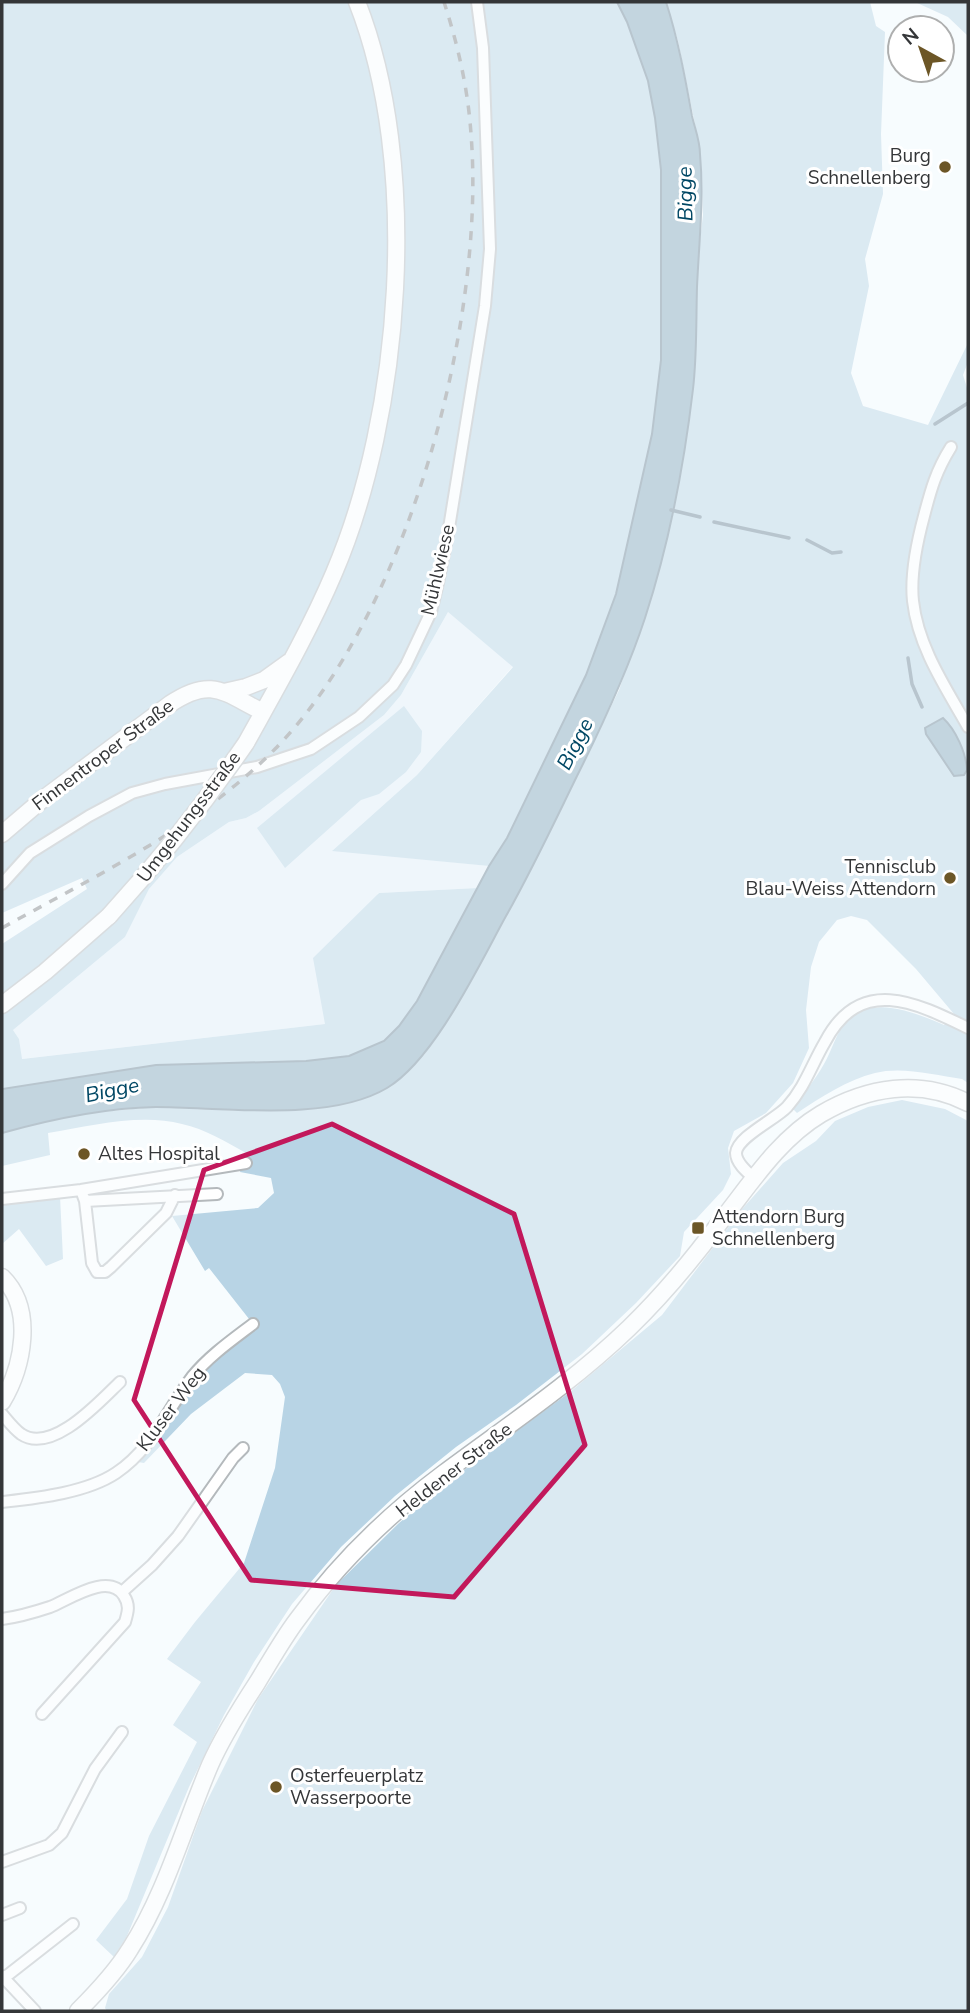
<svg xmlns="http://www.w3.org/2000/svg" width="970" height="2013" viewBox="0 0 970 2013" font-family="'Nunito Sans',sans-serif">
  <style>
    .built { fill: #e4f0f8 }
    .green { fill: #b8d4e5 }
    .water { fill: #83a6bb; stroke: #6b8494; stroke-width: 2 }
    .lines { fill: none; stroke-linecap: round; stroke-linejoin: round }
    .stream { stroke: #6b8494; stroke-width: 3.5 }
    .street-casing { stroke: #b4b9bc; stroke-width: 14 }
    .secondary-casing { stroke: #b4b9bc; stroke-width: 19 }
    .street { stroke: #fff; stroke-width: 10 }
    .secondary { stroke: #fff; stroke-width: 16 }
    .rail { stroke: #808385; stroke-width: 3.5; stroke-dasharray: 9 9; stroke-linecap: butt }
    .secondary-bridge-casing { stroke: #b4b9bc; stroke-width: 19; stroke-linecap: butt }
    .secondary-bridge { stroke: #fff; stroke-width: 16 }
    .marked { fill: none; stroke: #c2185b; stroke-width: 5; stroke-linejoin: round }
    .poi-dot { fill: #6c5626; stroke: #fff; stroke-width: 2.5 }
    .labels { text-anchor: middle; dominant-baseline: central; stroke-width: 6; stroke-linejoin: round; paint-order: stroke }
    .poi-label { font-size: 19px; fill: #343638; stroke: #fff; text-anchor: start }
    .street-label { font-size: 19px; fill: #343638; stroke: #fff }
    .water-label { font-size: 21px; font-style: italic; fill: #004764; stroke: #fff }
  </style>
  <rect width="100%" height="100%" fill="#f7fcfe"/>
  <path class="built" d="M448,612L513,666L417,775L333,850L489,866L478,888L378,893L325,1024L21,1059L19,1039L13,1030L125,937L149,889L177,857L229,822L246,818L259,811L384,715L401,695Z"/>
  <path class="green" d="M2,2H617L627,22L648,81L655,118L661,170V360L652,434L616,594L586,675L507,838L489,866L332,851L417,775L513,667L448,612L401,695L384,715L259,811L246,818L229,822L177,857L149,889L125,937L13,1030L19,1039L22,1059L325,1024L313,958L379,893L478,888L417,1001L399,1026L384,1041L349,1056L306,1061L156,1065L2,1089V944L87,889L82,878L2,913Z
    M666,2H870L876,26L885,32L881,134L883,194L865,259L869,286L851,373L863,406L928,425L968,343V362L963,375L968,391V1083L962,1079C935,1075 901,1066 875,1073C847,1080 821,1097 797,1113L793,1109C803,1094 815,1080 824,1064C832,1051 836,1032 847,1021C872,994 916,1013 944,1025L954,1014L916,969L867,920L851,916L837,920L819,942L811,967L806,1010L809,1048L793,1083L766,1113L734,1131L728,1148L731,1174L723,1190L684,1232L680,1256L636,1303L582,1354L516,1405L456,1447L395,1496L341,1547L292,1604L254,1662L224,1715L189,1787L127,1936L114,1957L96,1940L127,1899L149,1836L197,1742L173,1725L201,1682L167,1659L195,1622L244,1563L275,1468L285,1397L280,1384L272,1375L245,1373L191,1414L144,1463L132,1461L180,1393L253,1324L209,1268L205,1271L172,1216L258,1208L274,1193L271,1178L240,1172L246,1153C226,1142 205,1129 182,1124C140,1113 91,1126 48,1133L50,1155L2,1166V1133L46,1120L100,1112L154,1107L245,1111L322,1107L424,1055L463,995L549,834L619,690L652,594L674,511L693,387L699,249L703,215L700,149L678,41Z
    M915,2H968V36L948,17Z
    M404,706L422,731L421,752L406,772L379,794L361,800L285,868L257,828Z
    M902,1100L945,1109L968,1121V2011H107L105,2008L109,1994L142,1957L168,1907L202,1811L258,1699L336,1585L399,1523L468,1467L570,1392L662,1315L743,1208L783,1163L816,1141L835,1121L868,1107Z
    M60,1196L63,1259L46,1266L19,1229L2,1244V1204Z"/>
  <path class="water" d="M617,2H666C678,39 685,77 692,116C695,129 700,141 700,154C704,199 699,242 697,287C696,321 697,355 693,389C684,466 669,544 645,618C627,673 603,724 577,776C554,823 532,870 506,916C479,965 435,1059 387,1088C328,1123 222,1107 156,1107C103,1108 52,1119 2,1133V1089L156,1065L306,1061L349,1056L384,1041L399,1026L417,1001L489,866L507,838L586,675L616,594L652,434L661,360V170L655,118L648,81L627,22Z
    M943,718C956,730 966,753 967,770L964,775L954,776L926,734L925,728Z"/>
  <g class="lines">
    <path class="stream" d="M935,424L968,403
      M671,510L700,517
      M714,522L789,538
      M807,540L832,553L841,552
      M908,658L912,684L922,707"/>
    <g class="street-casing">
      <path id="street" d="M951,447C936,471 931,489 924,516C917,542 910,573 913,601C918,647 946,688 968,727
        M2,884L30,853L89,816L132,793L165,784L257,767L311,749L359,717L393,685L406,665L431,612L438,583L448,534L485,306L490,249L483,48L477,2
        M754,1178C747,1172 736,1163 736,1153C737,1137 776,1119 787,1107C805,1087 812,1064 825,1042C860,975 915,1002 968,1028
        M81,1190L85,1201L92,1263L97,1272H105L111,1267L166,1213L175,1195
        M2,1199L81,1190L246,1163
        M85,1201L217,1194
        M2,1414C8,1421 14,1429 21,1434C52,1455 100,1401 120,1382
        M2,1502C37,1498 86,1493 116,1473C152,1449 167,1410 192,1377C209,1356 232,1340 253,1324
        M122,1592L152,1565L178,1536L233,1458L243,1448
        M2,1619C17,1617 35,1612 50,1607C68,1600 109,1571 124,1596C130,1605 128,1612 125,1622L42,1714
        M2,1862L49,1845L62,1833L95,1769L122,1732
        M2,1915L20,1908
        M2,1976L35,2011
        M4,1978L73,1924"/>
    </g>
    <g class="secondary-casing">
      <path id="secondary" d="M224,692L246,687L264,680L289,662
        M246,743C277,687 309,632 334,573C402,414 421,164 357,2
        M2,834L43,799L170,704C212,676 224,693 263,712
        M2,1005L45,972L109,916
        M2,1277C35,1309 23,1367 2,1402
        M78,2011C97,1992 116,1972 130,1949C166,1893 184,1826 210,1765C223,1736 240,1709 257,1683C270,1662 282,1640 297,1620C337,1565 389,1514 444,1473C507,1426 572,1383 629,1328C663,1295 693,1259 721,1221C751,1183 779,1139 821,1114C867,1087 920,1078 968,1103"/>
    </g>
    <use href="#street" class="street"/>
    <use href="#secondary" class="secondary"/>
    <path class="rail" d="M2,928C97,875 197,828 275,749C408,614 486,321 471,134C468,89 458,45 444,2"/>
    <g class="secondary-bridge-casing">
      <path id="secondary-bridge" d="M109,916C159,861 204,804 246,743"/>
    </g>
    <use href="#secondary-bridge" class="secondary-bridge"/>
  </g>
  <path d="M0 0H970V2013H0ZM332,1124L514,1214L585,1445L454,1597L251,1580L134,1400L204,1170Z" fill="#f7fcfe" fill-opacity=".55" fill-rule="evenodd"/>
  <path class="marked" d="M332,1124L514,1214L585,1445L454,1597L251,1580L134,1400L204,1170Z"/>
  <g class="poi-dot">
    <circle cx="945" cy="167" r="7"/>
    <circle cx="950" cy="878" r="7"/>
    <circle cx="84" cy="1154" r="7"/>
    <rect x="691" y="1221" width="14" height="14" rx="3.5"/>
    <circle cx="276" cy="1787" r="7"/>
  </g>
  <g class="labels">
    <g class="poi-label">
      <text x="931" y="156" text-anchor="end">Burg<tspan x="931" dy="22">Schnellenberg</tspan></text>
      <text x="936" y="867" text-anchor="end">Tennisclub<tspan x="936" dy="22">Blau-Weiss Attendorn</tspan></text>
      <text x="98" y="1154">Altes Hospital</text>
      <text x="712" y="1217">Attendorn Burg<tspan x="712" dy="22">Schnellenberg</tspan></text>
      <text x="290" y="1776">Osterfeuerplatz<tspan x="290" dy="22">Wasserpoorte</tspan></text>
    </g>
    <g class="street-label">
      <text transform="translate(438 570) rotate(-77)">Mühlwiese</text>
      <text transform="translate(103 755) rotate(-37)">Finnentroper Straße</text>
      <text transform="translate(189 817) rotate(-53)">Umgehungsstraße</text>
      <text transform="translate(171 1409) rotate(-53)">Kluser Weg</text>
      <text transform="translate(454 1470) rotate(-38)">Heldener Straße</text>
    </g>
    <g class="water-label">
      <text transform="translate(685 194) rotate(-91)">Bigge</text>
      <text transform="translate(575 744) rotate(-63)">Bigge</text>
      <text transform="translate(112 1090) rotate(-12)">Bigge</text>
    </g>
  </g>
  <rect width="970" height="2013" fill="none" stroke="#343638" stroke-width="7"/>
  <g transform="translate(921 49) rotate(320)"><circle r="33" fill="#ffffff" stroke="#aeafaf" stroke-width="2"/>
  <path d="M0-5L12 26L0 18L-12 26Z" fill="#6c5626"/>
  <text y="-10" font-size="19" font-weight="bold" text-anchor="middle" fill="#343638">N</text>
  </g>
</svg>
